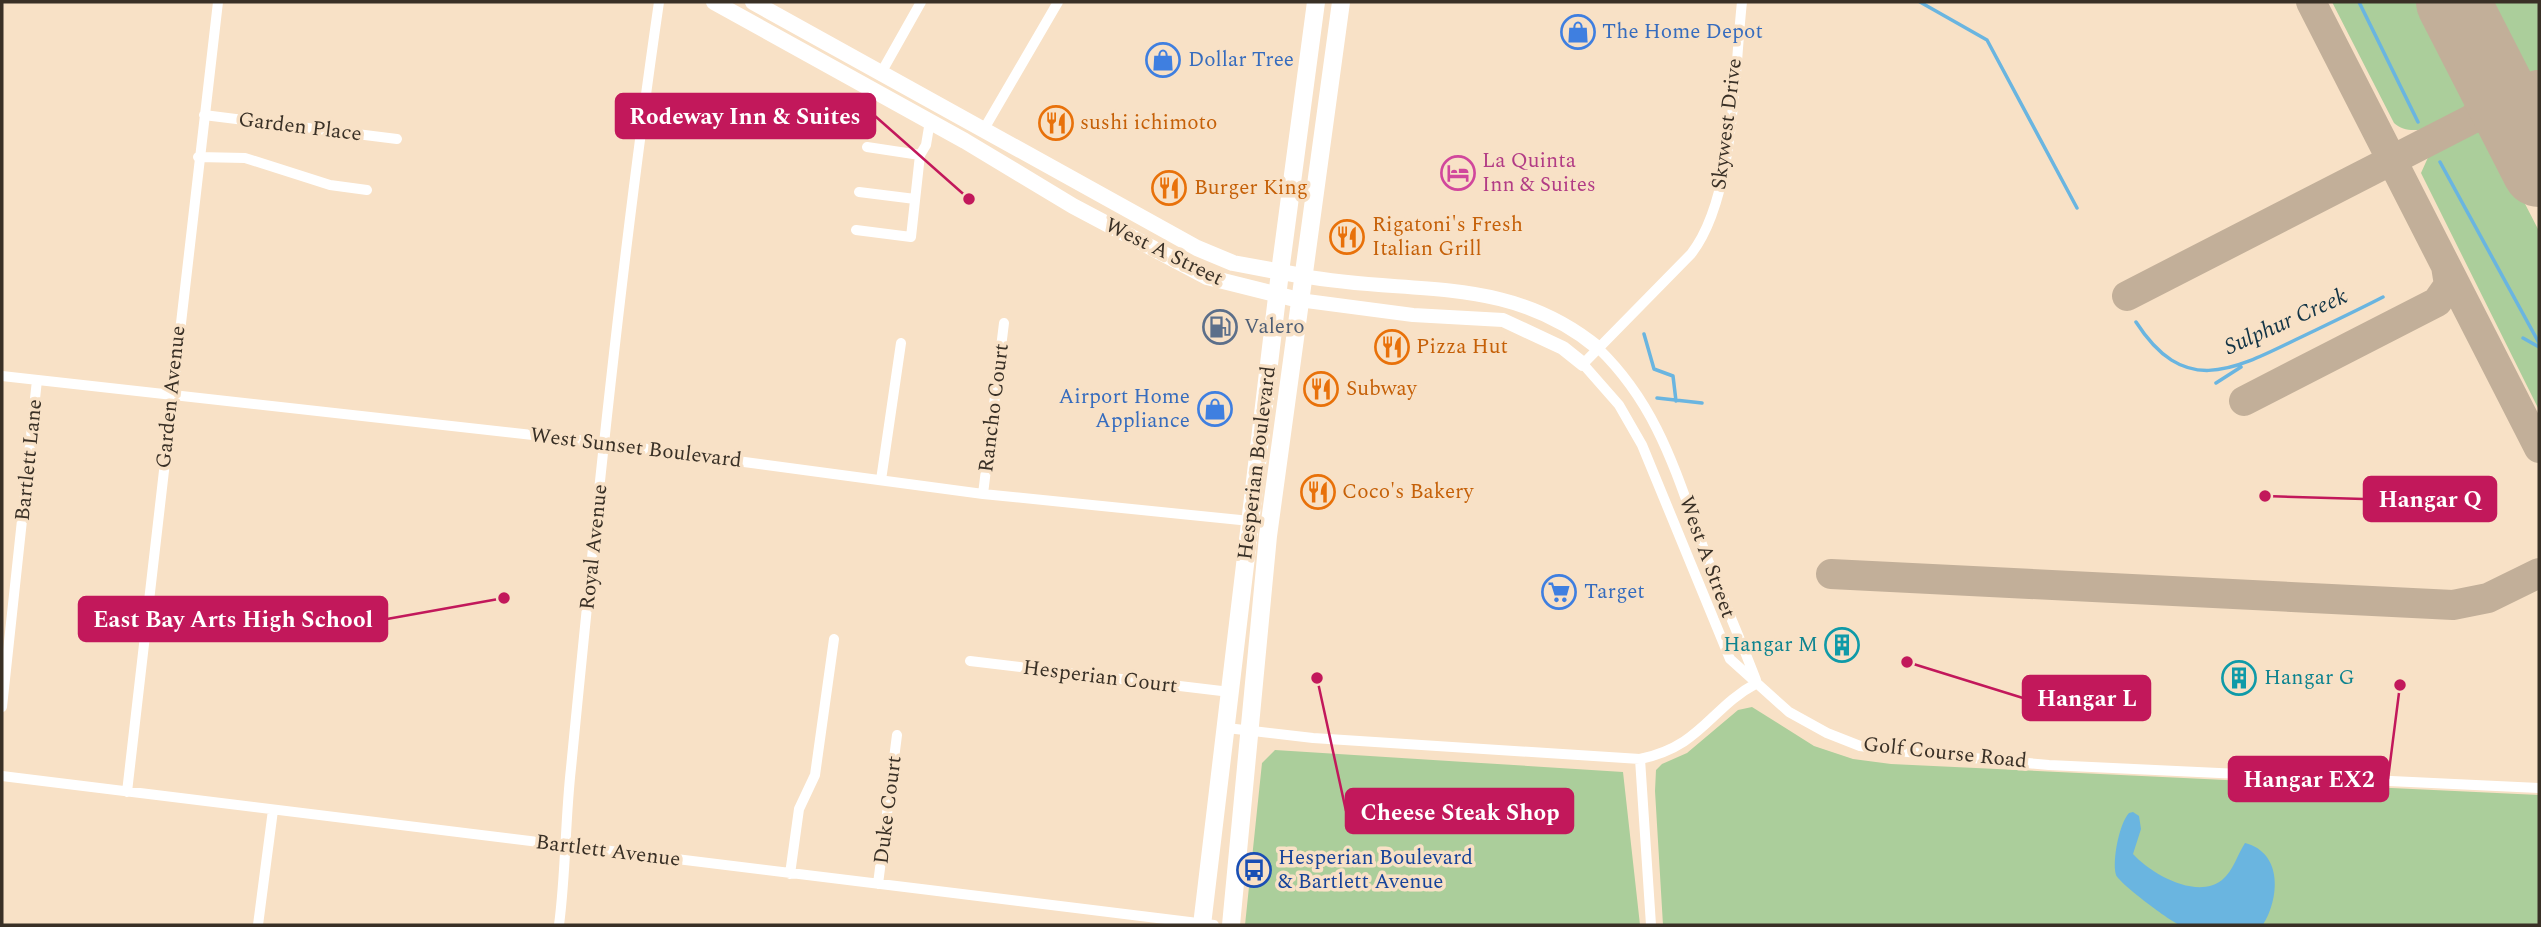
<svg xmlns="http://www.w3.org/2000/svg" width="2541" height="927" viewBox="0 0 2541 927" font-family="Spectral,serif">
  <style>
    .green { fill: #abce9b }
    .water { fill: #6ab5e0 }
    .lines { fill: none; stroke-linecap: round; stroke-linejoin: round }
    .stream { stroke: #6ab5e0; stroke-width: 3.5 }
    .taxiway { stroke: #c2af99; stroke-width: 30 }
    .runway { stroke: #c2af99; stroke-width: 74 }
    .minor { stroke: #fff; stroke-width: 10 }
    .tertiary { stroke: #fff; stroke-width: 14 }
    .secondary { stroke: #fff; stroke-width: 16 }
    .primary { stroke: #fff; stroke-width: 18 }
    .labels { text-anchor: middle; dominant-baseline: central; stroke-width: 7; stroke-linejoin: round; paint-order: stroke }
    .shop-label { font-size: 21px; fill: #366cbe; stroke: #f8e1c6; text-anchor: start }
    .food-label { font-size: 21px; fill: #c56008; stroke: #f8e1c6; text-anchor: start }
    .street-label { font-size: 21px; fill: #393026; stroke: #f8e1c6 }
    .hotel-label { font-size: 21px; fill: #b23c85; stroke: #f8e1c6; text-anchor: start }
    .service-label { font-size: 21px; fill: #4e5e75; stroke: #f8e1c6; text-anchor: start }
    .culture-label { font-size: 21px; fill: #0d838f; stroke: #f8e1c6; text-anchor: end }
    .transit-label { font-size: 21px; fill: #164399; stroke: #f8e1c6; text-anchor: start }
    .water-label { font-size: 23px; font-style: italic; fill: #123446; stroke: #f8e1c6 }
    .leader { fill: none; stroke: #c2185b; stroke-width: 2.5 }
    .callout-dot { fill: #c2185b; stroke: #f8e1c6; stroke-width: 2.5 }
    .callout { fill: #c2185b; stroke: #c2185b; stroke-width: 2.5 }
    .callout-label { font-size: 23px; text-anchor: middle; font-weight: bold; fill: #fff }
  </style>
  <rect width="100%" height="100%" fill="#f8e1c6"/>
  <path class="green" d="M2332,2H2425L2470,90L2469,104C2451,121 2414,141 2394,123Z
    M2483,2H2539V70L2530,73L2518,68Z
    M2478,129L2488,132L2539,231V410L2421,173L2430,153Z
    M1752,707L1814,746L1853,759L1891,764L2539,795V925H1663L1655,791L1656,770L1662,764L1687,753L1738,710Z
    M1275,750L1623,772L1640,925H1245L1262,763Z"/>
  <path class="water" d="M2133,812L2139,816L2141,829L2133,854C2151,874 2197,900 2222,880C2234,870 2237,855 2245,843C2284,853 2279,900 2263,925C2245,925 2195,927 2180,925C2171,922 2120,884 2116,875C2112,861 2119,824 2129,813Z"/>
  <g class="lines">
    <path class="stream" d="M1920,2L1987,40L2077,208
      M2359,2L2418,122
      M2440,162L2539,343
      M2136,322C2183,395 2230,372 2295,340C2324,326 2354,312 2383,297
      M1644,334L1654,369L1673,376L1676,401
      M2523,338L2539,347
      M2216,383L2241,367
      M1657,398L1702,403"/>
    <path class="taxiway" d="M2311,2L2539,448
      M2537,85C2496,100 2478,48 2462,20C2477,51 2507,91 2472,119C2508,103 2525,146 2539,171
      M2127,296L2472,119
      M2244,401L2437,302L2449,285L2446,266
      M1831,574L2453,605L2488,598L2539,573"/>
    <path class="runway" d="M2453,2L2539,170"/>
    <path class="minor" d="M1742,2C1734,73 1735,198 1691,254L1583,364L1619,405L1642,445L1730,659L1789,712L1827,733L1860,746L1897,751L2049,765L2539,788
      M881,73L921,2
      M204,115L397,139
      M984,129L1058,2
      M867,147L920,155
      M198,157L245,158L330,185L367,190
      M859,192L915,199
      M856,230L911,237L920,155L926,145L930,121
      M1598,348C1660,408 1677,477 1706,555C1722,598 1740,638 1756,680
      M2,376L595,442L983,494L1270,523
      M881,480L901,343
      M983,494L1004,323
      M970,661L1230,692
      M2,707L37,380
      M1227,728L1313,738L1640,759C1702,746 1710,708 1757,683
      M1640,759L1651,925
      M2,776L1214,925
      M127,792L218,2
      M790,874L799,809L815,775L834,639
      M878,884L897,735
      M258,925L273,810
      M559,925C566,872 565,821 571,768C596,512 622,256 659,2"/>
    <path class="tertiary" d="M1303,276C1410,296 1507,273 1598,348
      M1299,300L1413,315L1503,320L1563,348L1583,364"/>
    <path class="secondary" d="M714,2L965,141L1073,206L1207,277L1299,300
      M753,2L1197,248L1233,263L1303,276"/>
    <path class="primary" d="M1202,925L1280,272L1316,2
      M1231,925L1268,536L1341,2"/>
  </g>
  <defs>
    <g id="shop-ring" transform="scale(1.75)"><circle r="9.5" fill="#f8e1c6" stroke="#3f7fe0" stroke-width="1.5"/><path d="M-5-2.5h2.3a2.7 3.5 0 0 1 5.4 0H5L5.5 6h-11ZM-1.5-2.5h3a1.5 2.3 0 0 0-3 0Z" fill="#3f7fe0"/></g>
    <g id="restaurant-ring" transform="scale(1.75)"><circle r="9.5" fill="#f8e1c6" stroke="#e8710a" stroke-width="1.5"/><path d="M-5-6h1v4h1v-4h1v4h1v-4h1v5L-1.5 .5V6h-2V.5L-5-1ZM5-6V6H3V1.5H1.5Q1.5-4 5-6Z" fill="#e8710a"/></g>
    <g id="hotel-ring" transform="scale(1.75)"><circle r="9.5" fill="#f8e1c6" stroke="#d1479c" stroke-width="1.5"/><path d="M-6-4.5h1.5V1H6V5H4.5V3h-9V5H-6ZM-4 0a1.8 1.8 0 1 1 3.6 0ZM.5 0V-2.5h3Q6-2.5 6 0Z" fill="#d1479c"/></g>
    <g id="fuel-ring" transform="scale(1.75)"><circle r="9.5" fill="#f8e1c6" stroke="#5c6f8a" stroke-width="1.5"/><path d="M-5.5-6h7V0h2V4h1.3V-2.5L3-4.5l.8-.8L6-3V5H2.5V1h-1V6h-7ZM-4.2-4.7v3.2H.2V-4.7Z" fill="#5c6f8a"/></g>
    <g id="supermarket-ring" transform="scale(1.75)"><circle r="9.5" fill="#f8e1c6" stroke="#3f7fe0" stroke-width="1.5"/><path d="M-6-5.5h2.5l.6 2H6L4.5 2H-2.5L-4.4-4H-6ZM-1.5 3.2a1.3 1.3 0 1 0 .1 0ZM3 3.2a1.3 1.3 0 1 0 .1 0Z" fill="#3f7fe0"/></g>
    <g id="building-ring" transform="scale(1.75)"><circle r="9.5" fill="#f8e1c6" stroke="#0f9aa8" stroke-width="1.5"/><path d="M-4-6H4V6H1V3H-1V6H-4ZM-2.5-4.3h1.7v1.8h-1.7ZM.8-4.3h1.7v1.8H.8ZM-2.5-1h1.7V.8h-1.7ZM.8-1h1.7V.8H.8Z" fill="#0f9aa8"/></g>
    <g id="bus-ring" transform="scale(1.75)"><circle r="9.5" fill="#f8e1c6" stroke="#1a4fb4" stroke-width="1.5"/><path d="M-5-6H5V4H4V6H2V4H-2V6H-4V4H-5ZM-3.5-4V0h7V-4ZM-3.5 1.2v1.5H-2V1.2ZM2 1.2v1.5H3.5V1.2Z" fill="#1a4fb4"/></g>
  </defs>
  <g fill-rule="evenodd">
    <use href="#shop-ring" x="1578" y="32"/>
    <use href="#shop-ring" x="1163" y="60"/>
    <use href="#restaurant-ring" x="1056" y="123"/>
    <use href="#hotel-ring" x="1458" y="173"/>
    <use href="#restaurant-ring" x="1169" y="188"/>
    <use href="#restaurant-ring" x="1347" y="237"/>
    <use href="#fuel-ring" x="1220" y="327"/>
    <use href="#restaurant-ring" x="1392" y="347"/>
    <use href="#restaurant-ring" x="1321" y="389"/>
    <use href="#shop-ring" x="1215" y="409"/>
    <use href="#restaurant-ring" x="1318" y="492"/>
    <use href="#supermarket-ring" x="1559" y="592"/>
    <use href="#building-ring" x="1842" y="645"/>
    <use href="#building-ring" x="2239" y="678"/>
    <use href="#bus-ring" x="1254" y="870"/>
  </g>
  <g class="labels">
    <g class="shop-label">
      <text x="1602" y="32">The Home Depot</text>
      <text x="1188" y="60">Dollar Tree</text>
      <text x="1190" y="397" text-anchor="end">Airport Home<tspan x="1190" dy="24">Appliance</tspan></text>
      <text x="1584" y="592">Target</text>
    </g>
    <g class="food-label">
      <text x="1080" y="123">sushi ichimoto</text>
      <text x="1194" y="188">Burger King</text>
      <text x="1372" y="225">Rigatoni's Fresh<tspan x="1372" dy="24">Italian Grill</tspan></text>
      <text x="1416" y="347">Pizza Hut</text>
      <text x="1346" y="389">Subway</text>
      <text x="1342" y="492">Coco's Bakery</text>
    </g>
    <g class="street-label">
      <text transform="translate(1727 124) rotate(-83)">Skywest Drive</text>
      <text transform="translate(300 127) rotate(7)">Garden Place</text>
      <text transform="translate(1164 252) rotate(26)">West A Street</text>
      <text transform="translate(171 397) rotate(-84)">Garden Avenue</text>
      <text transform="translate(994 408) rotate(-83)">Rancho Court</text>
      <text transform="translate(636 448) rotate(7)">West Sunset Boulevard</text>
      <text transform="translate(29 460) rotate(-84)">Bartlett Lane</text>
      <text transform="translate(1257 463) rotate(-83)">Hesperian Boulevard</text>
      <text transform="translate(594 547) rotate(-84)">Royal Avenue</text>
      <text transform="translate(1707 557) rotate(70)">West A Street</text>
      <text transform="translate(1100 677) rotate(7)">Hesperian Court</text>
      <text transform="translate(1945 753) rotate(6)">Golf Course Road</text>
      <text transform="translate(888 810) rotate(-83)">Duke Court</text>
      <text transform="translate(608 851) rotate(7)">Bartlett Avenue</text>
    </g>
    <g class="hotel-label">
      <text x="1482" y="161">La Quinta<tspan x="1482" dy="24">Inn &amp; Suites</tspan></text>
    </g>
    <g class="service-label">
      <text x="1244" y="327">Valero</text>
    </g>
    <g class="culture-label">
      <text x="1818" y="645">Hangar M</text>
      <text x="2264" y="678" text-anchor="start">Hangar G</text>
    </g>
    <g class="transit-label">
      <text x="1278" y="858">Hesperian Boulevard<tspan x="1278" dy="24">&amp; Bartlett Avenue</tspan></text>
    </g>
    <g class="water-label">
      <text transform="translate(2286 322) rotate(-24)">Sulphur Creek</text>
    </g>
  </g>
  <path class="leader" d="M969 199L875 116M2265 496L2364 499M504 598L387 619M1907 662L2023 698M2400 685L2388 779M1317 678L1346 811"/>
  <g class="callout-dot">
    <circle cx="969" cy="199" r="7"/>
    <circle cx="2265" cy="496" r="7"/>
    <circle cx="504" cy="598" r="7"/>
    <circle cx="1907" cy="662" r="7"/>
    <circle cx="2400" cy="685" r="7"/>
    <circle cx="1317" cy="678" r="7"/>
  </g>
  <g class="callout">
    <rect x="616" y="94" width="259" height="44" rx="7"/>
    <rect x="2364" y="477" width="132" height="44" rx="7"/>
    <rect x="79" y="597" width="308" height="44" rx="7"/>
    <rect x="2023" y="676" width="127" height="44" rx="7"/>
    <rect x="2229" y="757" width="159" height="44" rx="7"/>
    <rect x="1346" y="789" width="227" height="44" rx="7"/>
  </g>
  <g class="callout-label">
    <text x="745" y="124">Rodeway Inn &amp; Suites</text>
    <text x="2430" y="507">Hangar Q</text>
    <text x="233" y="627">East Bay Arts High School</text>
    <text x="2087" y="706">Hangar L</text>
    <text x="2309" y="787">Hangar EX2</text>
    <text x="1460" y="820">Cheese Steak Shop</text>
  </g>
  <rect width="2541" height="927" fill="none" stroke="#393026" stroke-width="7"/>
</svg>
